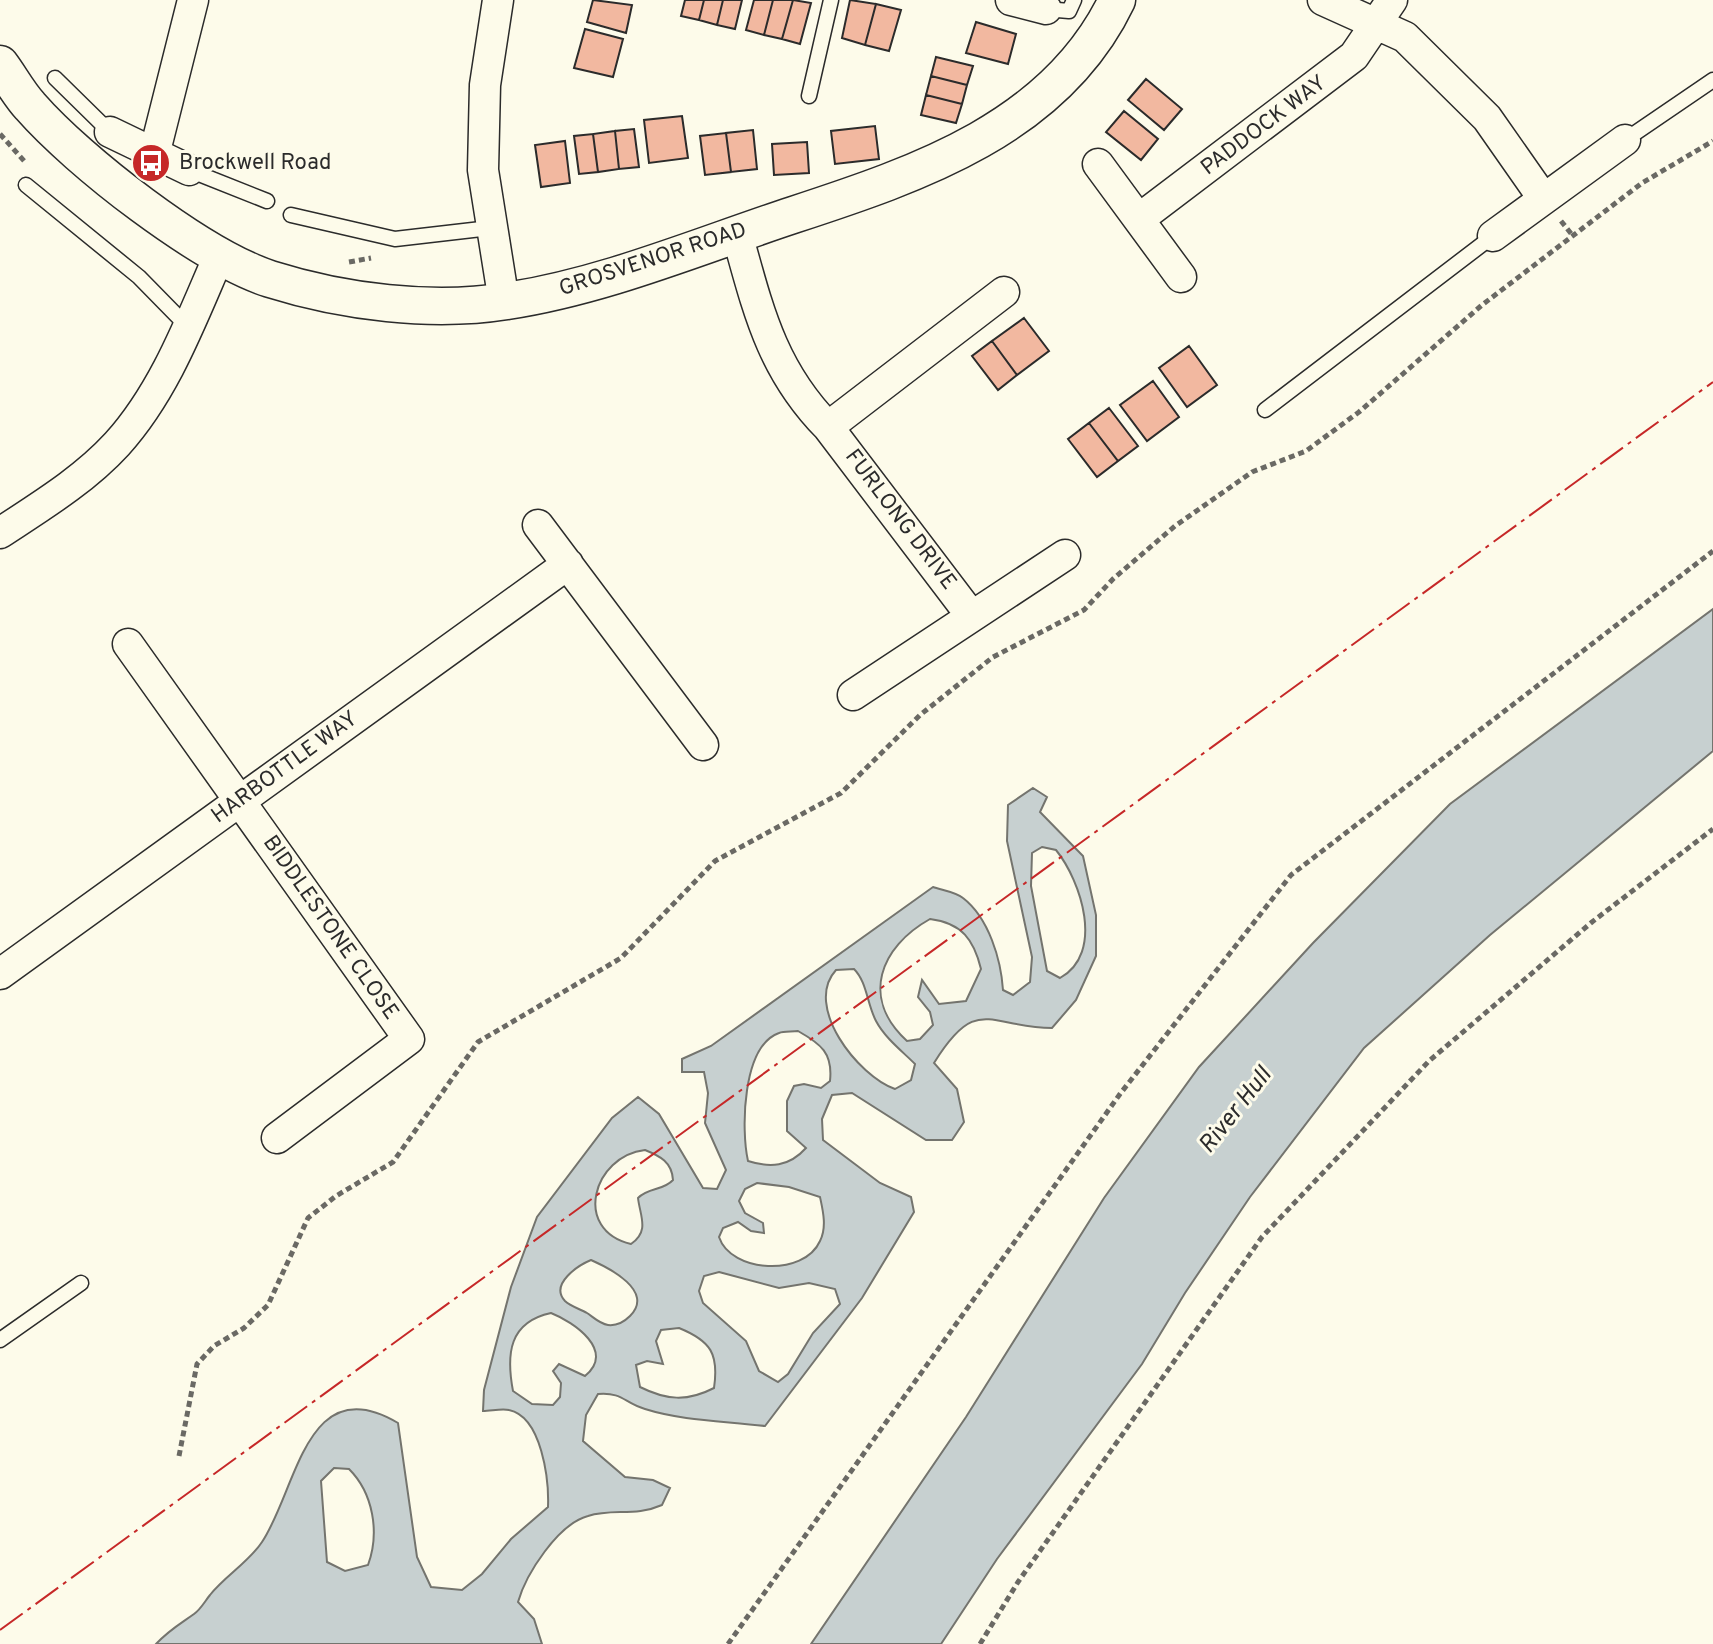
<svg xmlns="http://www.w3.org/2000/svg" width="1713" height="1644" viewBox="0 0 1713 1644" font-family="Overpass,sans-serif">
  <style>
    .water { fill: #c7d0d0; stroke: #74746e; stroke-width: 2; fill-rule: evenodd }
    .building { fill: #f2b8a0; stroke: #2b2b2b; stroke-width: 2 }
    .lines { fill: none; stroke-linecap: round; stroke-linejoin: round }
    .service-casing { stroke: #2b2b2b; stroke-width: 17 }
    .minor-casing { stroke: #2b2b2b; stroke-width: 33 }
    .tertiary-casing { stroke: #2b2b2b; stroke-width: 39 }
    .path { stroke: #6a6964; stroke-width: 5; stroke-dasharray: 6 4; stroke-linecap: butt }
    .service { stroke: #fdfbea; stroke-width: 14 }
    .minor { stroke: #fdfbea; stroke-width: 30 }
    .tertiary { stroke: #fdfbea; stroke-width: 36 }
    .power { stroke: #c62828; stroke-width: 2; stroke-dasharray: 28 6 4 6; stroke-linecap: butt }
    .labels { text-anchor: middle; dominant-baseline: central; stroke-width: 6; stroke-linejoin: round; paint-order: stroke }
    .street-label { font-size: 22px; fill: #2b2b2b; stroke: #fdfbea }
    .poi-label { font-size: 22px; fill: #2b2b2b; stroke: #fdfbea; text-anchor: start }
    .water-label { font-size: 24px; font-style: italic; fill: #2b2b2b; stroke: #fdfbea }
  </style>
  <rect width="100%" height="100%" fill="#fdfbea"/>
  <path class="water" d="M1713,609V751L1490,935L1364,1048L1250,1197L1185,1293L1142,1364L997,1559L941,1644H811L966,1417L1104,1198L1199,1067L1313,943L1450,804Z
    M1033,788L1047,797L1040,812L1083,856L1096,915V956L1076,1000L1052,1028C988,1027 977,994 934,1063L957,1089L964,1122L952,1140H926L852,1093L832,1095L822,1119L823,1140L880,1183L911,1197L914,1212L862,1298L765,1426C726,1421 683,1421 645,1409C624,1403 623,1392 598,1394L586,1415L583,1441L625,1477L653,1480L670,1488L662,1505C635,1517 613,1508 588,1516C558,1524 526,1574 518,1602L534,1619L542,1644H156C169,1630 180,1624 194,1614C201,1609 205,1601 210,1595C225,1576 249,1562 262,1542C297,1490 306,1368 398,1423L417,1557L431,1587L462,1590L482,1574L511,1539L548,1507C549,1480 542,1417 509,1410C502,1408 491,1411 483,1411L484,1390L511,1287L537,1217L612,1118L638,1097L659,1114L703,1188L717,1189L726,1170L705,1123L708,1093L704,1072H682V1059L711,1046L933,887C942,890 956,892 963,898C989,918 1001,960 1003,990L1013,995L1030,982L1032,957L1007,841L1008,805ZM1042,847L1056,850C1081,881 1105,953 1060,978L1047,971L1031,886L1032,853ZM930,919C962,923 974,940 981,969L966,1001L939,1004L922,980L918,997L930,1012L933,1025L920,1039L907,1041C860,998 880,947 930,919ZM854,969C867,982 867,1004 876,1021C885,1038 902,1051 915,1064L911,1080L895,1089C858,1076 803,1006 836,970ZM798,1031C821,1044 833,1053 830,1081L821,1088L804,1084L794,1086L787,1101V1131L806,1148C789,1167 770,1168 748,1161C741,1130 742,1046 779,1033C784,1031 792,1032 798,1031ZM645,1150C660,1156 672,1162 673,1180C663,1191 649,1187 638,1198C640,1216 650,1231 631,1244C572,1230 593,1156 645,1150ZM757,1183L789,1187L820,1197C823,1211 827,1227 820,1241C804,1277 731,1273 719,1237L723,1228L738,1222L751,1231L764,1233L763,1223L745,1213L739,1201L745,1189ZM591,1260C609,1268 655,1291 630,1316C624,1322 617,1326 608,1325C600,1324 593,1317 587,1313C580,1309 570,1306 565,1301C549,1284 579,1265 591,1260ZM719,1272L779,1288L809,1283L835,1289L840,1304L813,1333L788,1374L778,1382L759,1371L746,1341L703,1303L699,1291L704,1276ZM551,1313C574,1322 616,1351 585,1376L559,1364L553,1371L561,1383L560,1397L553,1405L532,1404L513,1391C506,1354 509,1322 551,1313ZM679,1328C711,1341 719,1354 714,1388C687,1402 666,1400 640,1387L636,1365L647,1361L663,1364L656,1341L661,1330ZM334,1468L349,1469C373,1493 380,1532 368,1565L345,1571L327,1562L321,1481Z"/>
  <path class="building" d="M593,0L632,5L626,33L587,22Z
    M685,0H704L699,20L681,16Z
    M704,0H723L717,25L699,20Z
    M723,0H742L735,29L717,25Z
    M754,0H773L764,35L746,30Z
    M773,0H793L782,39L764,35Z
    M793,0L811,3L800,44L782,39Z
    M850,0L876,4L865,45L842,38Z
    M876,4L901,10L889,51L865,45Z
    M976,22L1016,34L1008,64L966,53Z
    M585,29L623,39L613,77L574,68Z
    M936,57L973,66L967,85L931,76Z
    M931,76L967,85L962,104L926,95Z
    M1146,79L1182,109L1164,130L1128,100Z
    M926,95L962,104L956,123L921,115Z
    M1124,111L1158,139L1141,160L1106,132Z
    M682,116L688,158L649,163L644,120Z
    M875,126L879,159L835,164L831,131Z
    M634,129L639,167L619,169L615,131Z
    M753,130L757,169L731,172L726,133Z
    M615,131L619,169L598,172L593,134Z
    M726,133L731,172L705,175L700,136Z
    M593,134L598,172L579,174L574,136Z
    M565,141L570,183L541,187L535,145Z
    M807,142L809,173L774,175L772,144Z
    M1024,318L1049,351L1017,375L992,341Z
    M992,341L1017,375L998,390L972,356Z
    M1189,346L1217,385L1187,407L1159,368Z
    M1153,381L1179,417L1147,441L1120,405Z
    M1109,408L1138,446L1118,461L1089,423Z
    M1089,423L1118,461L1097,477L1068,439Z"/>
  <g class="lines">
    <g class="service-casing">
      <path id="service" d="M1046,9L1069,11L1074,0
        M55,78L110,132
        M809,96L831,0
        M1625,140L1713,80
        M189,170L267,201
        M26,185L139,277L188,327
        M291,215L395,239L490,228
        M1265,410L1493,236
        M0,1340L81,1283"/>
    </g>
    <g class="minor-casing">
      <path id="minor" d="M498,0L485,85L483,170L504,302
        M1011,0L1046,9
        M1323,0L1405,37L1487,118L1543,198
        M110,132L189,170
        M154,155L193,0
        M1098,164L1181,277
        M1139,219L1354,56L1392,0
        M737,234C758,309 771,369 828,427L970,614
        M1493,236L1625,140
        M828,427L1004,292
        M538,525L703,745
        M0,533C41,506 84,480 117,444C165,391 191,320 219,256
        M128,644L409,1039L277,1138
        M853,695L1065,555
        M0,974L568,564"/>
    </g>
    <g class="tertiary-casing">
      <path id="tertiary" d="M0,64C10,77 18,93 30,106C79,162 200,256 270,279C343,302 432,313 507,301C605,286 699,246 793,215C918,174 1056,128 1117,0"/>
    </g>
    <path class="path" d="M0,134L26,163
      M1561,221L1573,236
      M349,262L371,258
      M179,1456L197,1364L214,1346L244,1328L268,1305L308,1218L336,1196L393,1162L478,1042L621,958L715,861L841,793L920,715L993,657L1084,610L1113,579L1175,526L1252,472L1306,451L1359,412L1482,305L1642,183L1713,141
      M728,1644L1120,1094L1291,875L1713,551
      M980,1644L1018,1582L1262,1237L1429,1061L1592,922L1713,829"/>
    <use href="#service" class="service"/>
    <use href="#minor" class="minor"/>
    <use href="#tertiary" class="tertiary"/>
    <path class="power" d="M0,1630L1713,382"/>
  </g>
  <defs>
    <g id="bus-disc" transform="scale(2)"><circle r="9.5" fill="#c62828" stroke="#fdfbea"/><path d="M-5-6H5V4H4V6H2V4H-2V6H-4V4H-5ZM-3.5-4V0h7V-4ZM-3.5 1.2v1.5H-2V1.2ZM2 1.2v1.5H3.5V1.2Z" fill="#fff"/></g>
  </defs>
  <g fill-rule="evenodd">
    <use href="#bus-disc" x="151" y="163"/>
  </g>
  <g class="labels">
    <g class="street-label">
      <text transform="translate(1264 126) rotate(-37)">PADDOCK WAY</text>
      <text transform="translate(653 260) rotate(-18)">GROSVENOR ROAD</text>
      <text transform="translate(900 520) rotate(53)">FURLONG DRIVE</text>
      <text transform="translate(285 768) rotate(-36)">HARBOTTLE WAY</text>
      <text transform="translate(330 928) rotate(55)">BIDDLESTONE CLOSE</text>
    </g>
    <g class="poi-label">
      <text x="179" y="163">Brockwell Road</text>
    </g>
    <g class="water-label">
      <text transform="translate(1236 1111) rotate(-52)">River Hull</text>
    </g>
  </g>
</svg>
